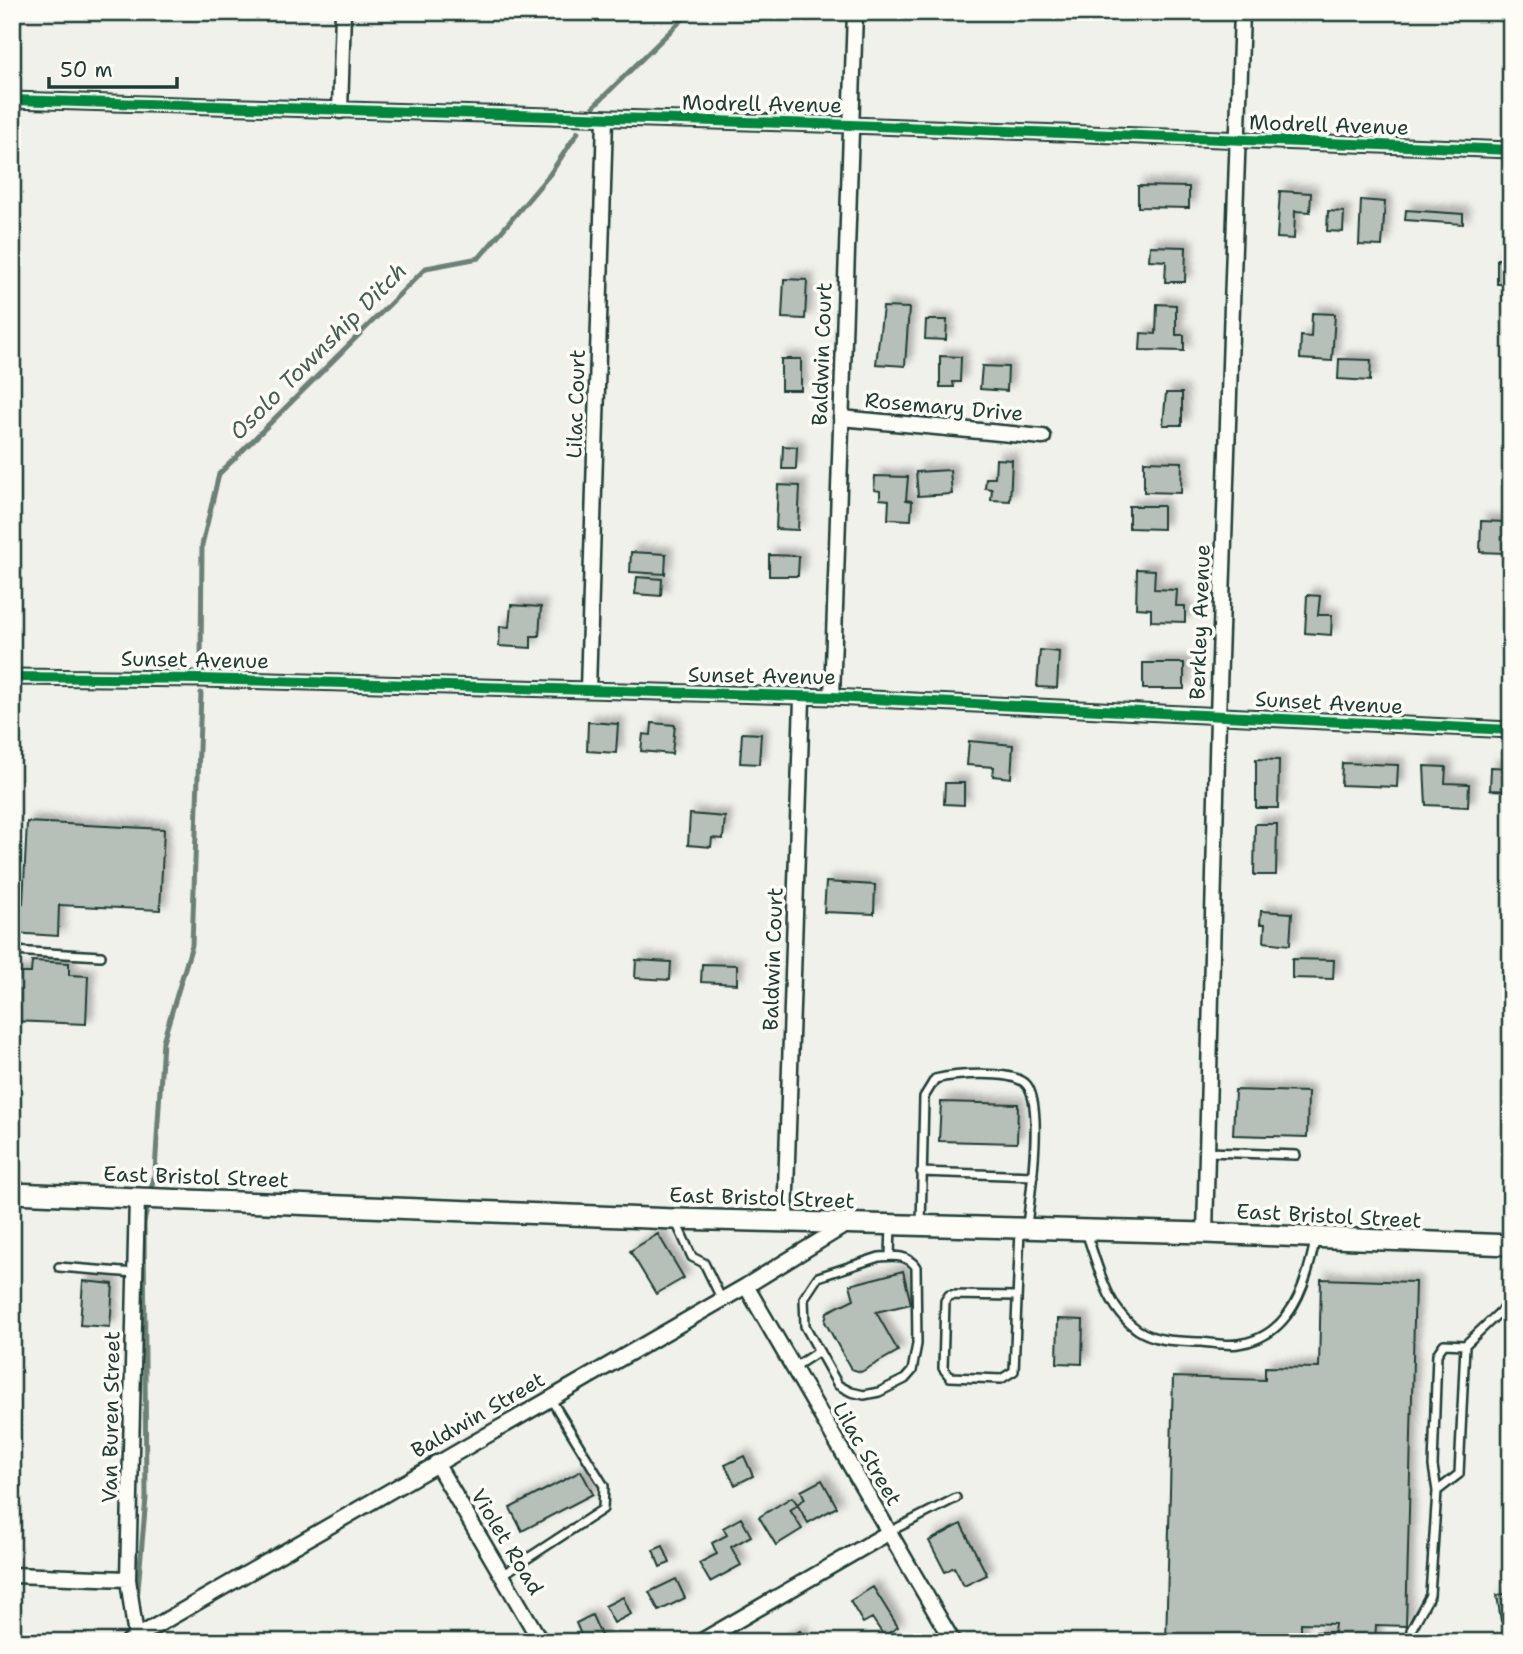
<svg xmlns="http://www.w3.org/2000/svg" width="1523" height="1654" viewBox="0 0 1523 1654" font-family="'Shantell Sans',sans-serif">
  <style>
    .lines { fill: none; stroke-linecap: round; stroke-linejoin: round }
    .stream { stroke: #6c8077; stroke-width: 5 }
    .building { fill: #b6bfb8; stroke: #1f3d34; stroke-width: 2; filter: url(#shadow) }
    .lane-casing { stroke: #1f3d34; stroke-width: 12 }
    .street-casing { stroke: #1f3d34; stroke-width: 19 }
    .secondary-casing { stroke: #1f3d34; stroke-width: 24 }
    .lane { stroke: #fdfcf7; stroke-width: 7 }
    .street { stroke: #fdfcf7; stroke-width: 14 }
    .secondary { stroke: #fdfcf7; stroke-width: 19 }
    .cycleway-casing { stroke: #fdfcf7; stroke-width: 15 }
    .cycleway { stroke: #00873e; stroke-width: 10 }
    .labels { text-anchor: middle; dominant-baseline: central; stroke-width: 7; stroke-linejoin: round; paint-order: stroke }
    .street-label { font-size: 21px; fill: #1f3d34; stroke: #fdfcf7 }
    .water-label { font-size: 23px; font-style: italic; fill: #455e56; stroke: #fdfcf7 }
  </style>
  <defs>
    <filter id="shadow"><feDropShadow dx="6" dy="-6" stdDeviation="3.5" flood-color="#0004"/></filter>
  </defs>
  <rect width="100%" height="100%" fill="#f0f1eb"/>
  <filter id="ink" filterUnits="userSpaceOnUse"><feTurbulence type="fractalNoise" baseFrequency=".0143" numOctaves="2"/><feDisplacementMap in="SourceGraphic" scale="14" xChannelSelector="R" yChannelSelector="G"/><feConvolveMatrix kernelMatrix="1 2 1 2 8 2 1 2 1" color-interpolation-filters="sRGB"/></filter>
  <g filter="url(#ink)">
    <g class="lines">
      <path class="stream" d="M594,106L690,12
        M201,665L202,545L219,474L426,268L479,258L550,174L578,132
        M137,1600L146,1498L144,1223L155,1171L163,1041L192,945L201,693"/>
    </g>
    <path class="building" d="M1138,186L1189,187V208L1138,207Z
      M1280,191L1311,193L1310,212L1295,211L1294,239L1277,238Z
      M1361,200L1385,202L1382,246L1359,245Z
      M1406,210L1463,214V224L1405,220Z
      M1328,211L1344,212L1343,232L1327,231Z
      M1150,246L1186,247L1185,282H1165L1166,261L1149,260Z
      M1497,259H1511V284H1497Z
      M784,279L807,280L805,319L782,318Z
      M1157,304L1176,305V335H1184V351L1140,350L1141,333L1156,334Z
      M883,307L909,308L905,366L876,364Z
      M1312,313L1335,314L1332,361L1300,359L1301,336L1311,337Z
      M926,320H947L946,340L925,339Z
      M940,356L961,357L960,382H953L954,387H940Z
      M781,359H801V390H781Z
      M1339,359L1371,360L1370,381L1338,379Z
      M982,366L1008,367L1007,391L980,389Z
      M1166,393H1182V425H1163Z
      M783,446L797,447L796,469H782Z
      M996,459L1012,460L1010,501L991,500L992,489L985,488L986,478H995Z
      M1144,461L1182,462L1181,493L1144,492Z
      M950,470L952,494L918,496L916,472Z
      M875,476L908,477L906,500L912,501L911,520L888,519L889,500L880,499V491L874,490Z
      M778,485L800,486L798,530L776,529Z
      M1129,506H1163V529L1129,528Z
      M1481,521L1505,522L1504,553L1480,552Z
      M631,552L666,554L665,574L630,572Z
      M769,555L799,556L798,576H769Z
      M1137,569L1155,570L1154,589L1177,590L1176,606H1185V622L1151,621V609L1136,608Z
      M637,577L662,579L661,596L635,594Z
      M1307,595L1320,596L1318,615H1332L1331,635L1305,633Z
      M511,605L541,607L539,636H531V648L499,646L500,626L509,627Z
      M1503,615H1511V648H1501Z
      M1040,650L1059,652L1057,688L1037,687Z
      M1143,663H1184V689H1143Z
      M588,722L618,724L616,753L587,751Z
      M652,723L675,725L672,754L641,751L643,734L651,735Z
      M742,733L761,734L759,764L740,763Z
      M969,741L1013,745L1011,778L993,776L994,767L967,765Z
      M1256,759L1279,760L1278,808H1256Z
      M1342,763L1398,765L1397,787L1341,785Z
      M1424,766L1446,767L1445,783L1469,784L1468,807L1426,805Z
      M1491,767L1511,768V791L1490,790Z
      M945,783H964V805L944,804Z
      M690,814L725,817L723,839L712,838L711,847L688,845Z
      M27,822L164,829L160,910L59,905L58,936L12,933V903H23Z
      M1255,824H1277L1276,875H1254Z
      M826,882L875,885L874,914L824,912Z
      M1261,911L1292,913L1290,945L1264,942L1265,924H1260Z
      M1292,959L1334,960L1333,979L1292,978Z
      M636,960L671,962L670,980L635,978Z
      M32,961L69,963V975L88,976L86,1024L12,1021V973H31Z
      M702,964L737,965V984L701,982Z
      M1235,1090L1308,1092L1307,1137L1233,1135Z
      M941,1102L1018,1104L1017,1143L939,1141Z
      M658,1234L684,1278L656,1294L630,1251Z
      M903,1271L911,1304L876,1312L898,1351L861,1372L851,1369L825,1322L827,1312L854,1299L850,1285Z
      M1321,1279L1415,1282L1406,1626L1376,1625L1375,1642H1315V1632H1334L1335,1624L1301,1623V1642H1166L1173,1377L1265,1380V1367L1319,1368Z
      M83,1281L113,1284L110,1327L80,1325Z
      M1058,1319L1083,1320L1082,1364L1057,1363Z
      M744,1456L753,1476L735,1485L725,1465Z
      M581,1471L593,1494L522,1531L510,1508Z
      M822,1480L837,1507L808,1523L797,1504L805,1499L801,1491Z
      M792,1497L798,1505L790,1510L802,1529L776,1545L759,1517Z
      M741,1518L751,1536L731,1547L741,1565L710,1582L699,1563L717,1554L712,1543L727,1535L723,1528Z
      M961,1524L987,1575L964,1586L954,1567L945,1572L929,1541Z
      M663,1546L670,1563L660,1567L653,1550Z
      M676,1579L685,1598L659,1611L649,1592Z
      M873,1587L898,1627L884,1636L872,1618L863,1623L850,1601Z
      M1511,1593V1619L1501,1621L1497,1595Z
      M623,1597L631,1614L614,1623L605,1606Z
      M592,1615L604,1642H584L576,1623Z
      M800,1631L806,1642H781Z"/>
    <g class="lines">
      <g class="lane-casing">
        <path id="lane" d="M1507,150L1511,179
          M12,951L101,956
          M1208,1152L1296,1155
          M921,1172L1033,1176
          M676,1222L692,1257L704,1263L721,1298
          M921,1225L924,1097L935,1079C955,1074 1009,1070 1025,1083C1045,1100 1030,1198 1027,1225
          M1086,1232C1098,1265 1107,1310 1138,1330C1157,1342 1179,1341 1201,1342C1213,1343 1227,1346 1238,1344C1291,1337 1307,1283 1315,1240
          M890,1256L891,1225
          M879,1257C894,1256 907,1254 916,1267L917,1344L912,1371L905,1379L879,1392L864,1395L851,1392L838,1385L805,1326L804,1298L818,1277Z
          M59,1267L135,1273
          M1017,1296L949,1295L945,1301L943,1368L950,1377L1001,1379L1014,1371L1020,1230
          M793,1368L819,1351
          M1437,1491L1433,1466L1437,1354L1444,1344L1465,1345
          M889,1532L956,1498
          M502,1575L603,1509L604,1486L550,1398
          M1410,1642L1411,1630L1430,1595L1437,1491L1459,1474L1465,1345L1504,1308L1511,1288"/>
      </g>
      <g class="street-casing">
        <path id="street" d="M12,100L851,125L1511,150
          M340,111L343,12
          M841,418L1043,437
          M12,677L200,679L832,697L1511,730
          M588,690L605,119
          M832,697L855,12
          M785,1221L802,699
          M1205,1233L1218,717L1242,12
          M746,1286L953,1642
          M436,1463L541,1642
          M12,1575L128,1579
          M136,1637L128,1579L137,1197
          M128,1642L746,1286L847,1224
          M700,1642L888,1533"/>
      </g>
      <g class="secondary-casing">
        <path id="secondary" d="M12,1193L674,1219L1205,1233L1511,1245"/>
      </g>
      <use href="#lane" class="lane"/>
      <use href="#street" class="street"/>
      <use href="#secondary" class="secondary"/>
      <g class="cycleway-casing">
        <path id="cycleway" d="M12,100L851,125L1511,150
          M12,677L200,679L832,697L1511,730"/>
      </g>
      <use href="#cycleway" class="cycleway"/>
    </g>
  </g>
  <g class="labels">
    <g class="street-label">
      <text transform="translate(762 104) rotate(1)">Modrell Avenue</text>
      <text transform="translate(1329 125) rotate(2)">Modrell Avenue</text>
      <text transform="translate(822 354) rotate(-88)">Baldwin Court</text>
      <text transform="translate(576 404) rotate(-88)">Lilac Court</text>
      <text transform="translate(944 407) rotate(5)">Rosemary Drive</text>
      <text transform="translate(1200 622) rotate(-88)">Berkley Avenue</text>
      <text transform="translate(195 660) rotate(1)">Sunset Avenue</text>
      <text transform="translate(762 676) rotate(1)">Sunset Avenue</text>
      <text transform="translate(1329 703) rotate(3)">Sunset Avenue</text>
      <text transform="translate(773 959) rotate(-88)">Baldwin Court</text>
      <text transform="translate(196 1177) rotate(2)">East Bristol Street</text>
      <text transform="translate(762 1198) rotate(2)">East Bristol Street</text>
      <text transform="translate(1329 1216) rotate(3)">East Bristol Street</text>
      <text transform="translate(478 1415) rotate(-30)">Baldwin Street</text>
      <text transform="translate(111 1417) rotate(-89)">Van Buren Street</text>
      <text transform="translate(867 1454) rotate(60)">Lilac Street</text>
      <text transform="translate(507 1542) rotate(59)">Violet Road</text>
    </g>
    <g class="water-label">
      <text transform="translate(318 351) rotate(-45)">Osolo Township Ditch</text>
    </g>
  </g>
  <rect width="1523" height="1654" fill="none" stroke="#fdfcf7" stroke-width="42"/>
  <rect x="21" y="21" width="1481" height="1612" fill="none" stroke="#1f3d34" stroke-width="2.5" filter="url(#ink)"/>
  <path d="M49 77v10h128v-10" fill="none" stroke="#1f3d34" stroke-width="3.5"/>
  <text x="60" y="77" font-size="21" fill="#1f3d34" stroke="#fdfcf7" stroke-width="5" paint-order="stroke">50 m</text>
</svg>
